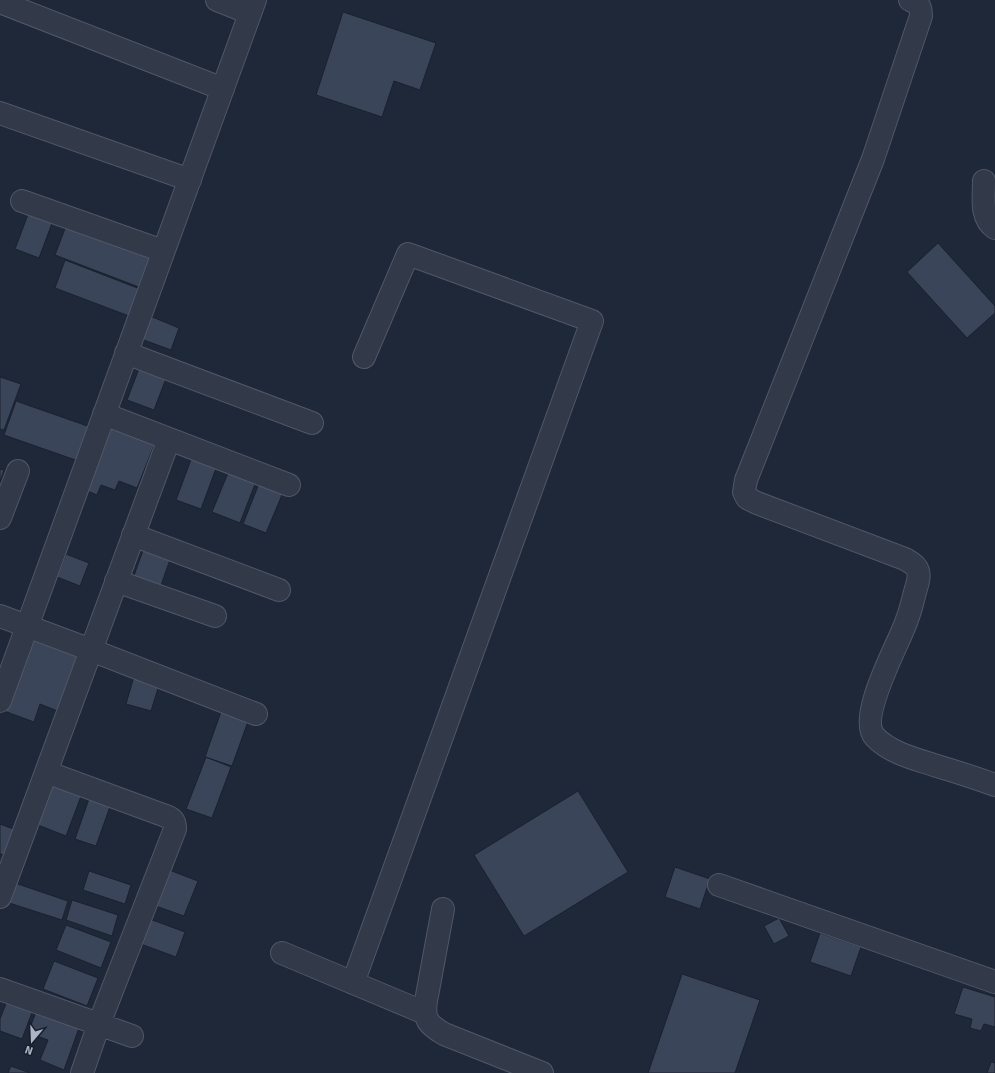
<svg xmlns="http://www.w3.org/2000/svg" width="995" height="1073" viewBox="0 0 995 1073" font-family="Signika,sans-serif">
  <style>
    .building { fill: #3a4559; stroke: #1a212f }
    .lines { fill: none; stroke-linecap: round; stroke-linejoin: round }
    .minor-casing { stroke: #505767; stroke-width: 24 }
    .minor { stroke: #323a49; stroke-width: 22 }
  </style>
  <rect width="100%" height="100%" fill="#1f2838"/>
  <path class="building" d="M343,12L436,43L420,90L394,81L382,117L316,95Z
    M30,209L54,218L39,258L15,249Z
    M69,218L157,252L144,289L55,255Z
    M938,243L995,306V313L967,338L907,272Z
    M65,260L140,289L129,316L55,288Z
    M150,316L179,328L171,350L141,339Z
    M140,366L167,376L154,410L127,400Z
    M0,377L21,384L4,430L0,429Z
    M16,401L96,429L84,463L4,435Z
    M108,425L155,443L137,488L119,481L115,490L101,485L97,495L83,489Z
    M193,454L218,463L201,509L176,500Z
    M230,468L257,479L240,523L212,512Z
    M0,469L4,470L0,482Z
    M260,481L284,490L266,533L243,524Z
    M146,542L173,551L158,594L131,584Z
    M66,554L89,563L80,586L57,577Z
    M33,633L83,651L60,712L40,704L34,722L4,711Z
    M135,673L160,682L151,711L126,704Z
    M223,706L250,716L232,766L205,757Z
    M206,757L231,767L212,818L186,809Z
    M55,780L83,791L66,836L38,825Z
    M578,791L628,872L524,936L474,855Z
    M91,793L112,801L96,846L75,839Z
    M0,824L16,830L7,856L0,854Z
    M675,867L710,879L700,909L665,897Z
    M164,868L198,881L184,916L150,904Z
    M89,871L131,885L125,904L83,890Z
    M12,882L68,901L62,920L6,902Z
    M72,900L118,915L112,936L66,920Z
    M147,918L185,932L176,957L138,943Z
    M779,918L789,936L774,944L764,926Z
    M66,925L111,942L101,968L56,950Z
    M820,933L861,947L851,976L810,962Z
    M54,961L98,978L87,1006L43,989Z
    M682,974L760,1000L735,1073H648Z
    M963,987L995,997V1027L984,1024L981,1031L970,1028L972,1019L954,1014Z
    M7,1001L33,1010L22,1039L0,1031V1019Z
    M36,1012L79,1028L64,1070L40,1060L48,1040L28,1033Z
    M991,1062L995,1063V1073H987Z
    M11,1066L30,1073H8Z"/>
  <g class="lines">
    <g class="minor-casing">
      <path id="minor" d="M217,0L250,13
        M910,0C919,3 921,7 921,16L873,159L746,480L744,492L747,498L757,503L905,559C910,562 916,565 918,571C920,577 917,585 915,592C912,605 908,619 902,632C894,652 858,719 875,737C890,753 916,759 937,766C957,772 976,778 995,785
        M0,2L223,89
        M0,113L190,180
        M984,181C984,197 980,218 995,228
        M22,201L163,251
        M126,353L312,423
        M104,414L289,485
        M0,518L18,471
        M133,535L279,590
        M116,581L215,616
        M0,616L91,650L256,714
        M0,701L255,0
        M46,772L163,815C172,818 175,820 175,829L99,1024L82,1073
        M719,885L995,982
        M0,897L169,439
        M443,909L426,1001C423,1020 429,1025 444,1034L542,1073
        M282,953L425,1013
        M353,983L592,321L408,254L364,357
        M0,989L132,1036"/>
    </g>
    <use href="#minor" class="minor"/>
  </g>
  <g transform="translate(32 1041) rotate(199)" stroke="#181f2d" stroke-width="3" paint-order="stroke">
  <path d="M0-3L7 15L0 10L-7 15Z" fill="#acb4c6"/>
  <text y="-6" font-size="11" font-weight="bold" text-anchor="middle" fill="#acb4c6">N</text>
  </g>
</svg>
